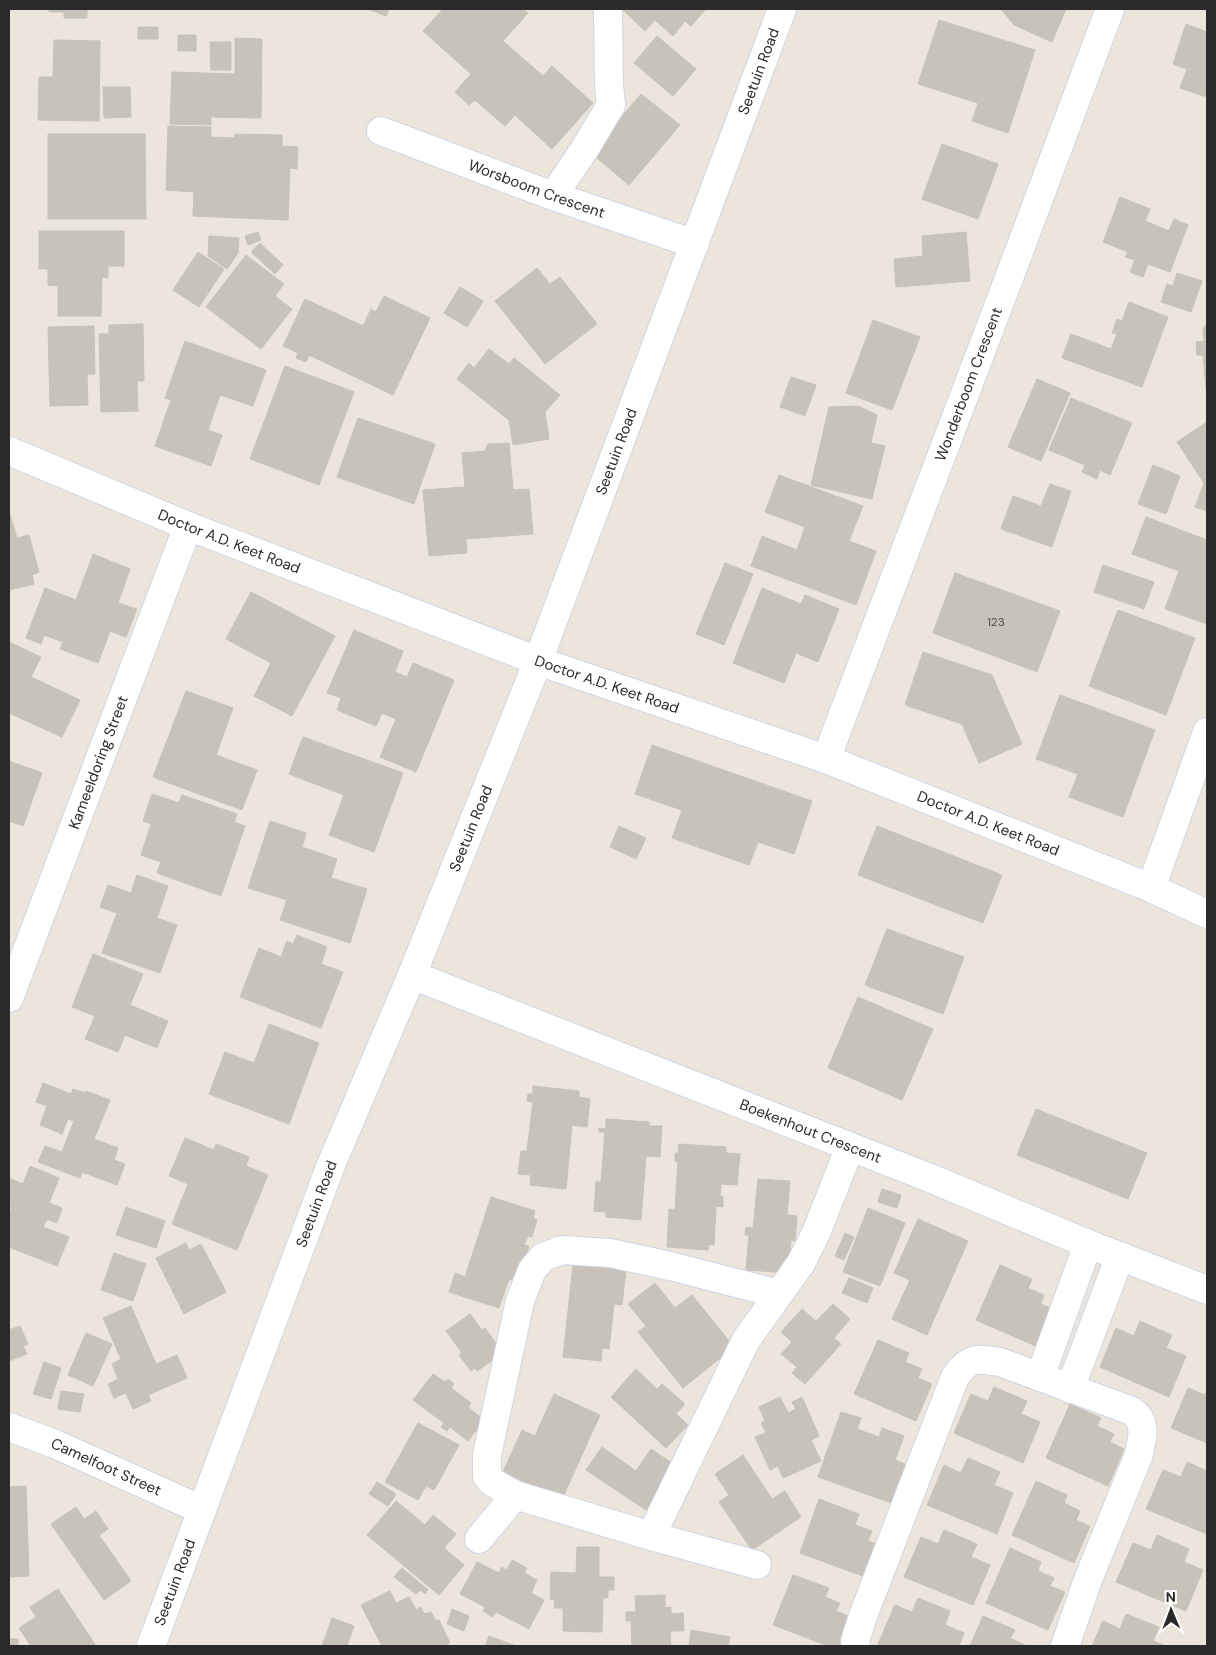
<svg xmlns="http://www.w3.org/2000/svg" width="1216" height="1655" viewBox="0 0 1216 1655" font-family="'DM Sans',sans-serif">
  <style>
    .building { fill: #c7c3ba; stroke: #c8c1b5 }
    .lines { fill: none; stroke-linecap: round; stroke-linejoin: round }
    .minor-casing { stroke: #d0d4e3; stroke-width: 30 }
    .minor { stroke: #fff; stroke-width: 28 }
    .labels { text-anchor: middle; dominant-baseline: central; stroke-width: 4.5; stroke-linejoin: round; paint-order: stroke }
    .number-label { font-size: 12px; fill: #51504e }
    .street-label { font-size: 15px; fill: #2a2a2a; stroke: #fff }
  </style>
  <rect width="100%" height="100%" fill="#ece5db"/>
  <path class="building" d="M49,9H87V18H64V12H49Z
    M368,9H389L386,16Z
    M443,9H523L528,13L503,41L543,76L552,66L593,103L552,149L515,115L505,126L475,100L469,105L455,92L471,74L423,31Z
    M622,9H706L691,26L685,21L673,36L655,20L645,31Z
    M1001,9H1066L1052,42L1014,25Z
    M939,20L1035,50L1008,133L972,121L978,103L918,84Z
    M1186,24L1207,32V97L1180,88L1187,69L1173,64Z
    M138,27H158V39H138Z
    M178,35H196V51H178Z
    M657,36L696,69L673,96L634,63Z
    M235,38L262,39L261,118L211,117V125L170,124L172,72L235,74Z
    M54,40L100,41L99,121L38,120L39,77H53Z
    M210,42H231V70H211Z
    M103,87H130L131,117L104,118Z
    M641,94L680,125L629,185L591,153Z
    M168,126L211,127V137L234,138L235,134L282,135V146L298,147L297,169L290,168L288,220L193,216L194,192L166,190Z
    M48,134H145L146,219H48Z
    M942,144L998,164L978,219L922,199Z
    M1120,197L1150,209L1145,221L1169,231L1174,219L1188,225L1170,272L1148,264L1143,277L1130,272L1135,260L1125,257L1128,252L1103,242Z
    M39,231H124V266H108V278L102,277L101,316H58V286L48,285V269H39Z
    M258,232L261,240L248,245L245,236Z
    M966,232L970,281L896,287L894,259L923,256L922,236Z
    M209,236L239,238L238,253L227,269L208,256Z
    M260,243L283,265L275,274L251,252Z
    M198,252L224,269L199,307L173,290Z
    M246,255L284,284L275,296L292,309L261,349L206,307Z
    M537,268L550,284L560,277L597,324L545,364L495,301Z
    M1177,273L1202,281L1191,312L1161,302L1167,284L1173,286Z
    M460,287L483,301L467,327L444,313Z
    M384,296L430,318L393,395L309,355L306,362L296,358L298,353L283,346L305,299L363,326L371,309L376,312Z
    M1129,302L1168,317L1142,387L1062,358L1071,334L1111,349L1117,334L1112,333L1117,319L1122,321Z
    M873,320L920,337L892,410L846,393Z
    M143,324L144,381H137L138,411L101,412L99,334H109V325Z
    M1207,324V399L1203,355H1197L1196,342L1204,341L1203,329Z
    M94,326L95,374H87L88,405L50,406L48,327Z
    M185,341L266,370L253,406L220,395L208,430L222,435L211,466L155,446L171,400L165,398Z
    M489,349L509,364L514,358L560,395L545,412L549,439L513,445L509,420L457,379L469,363L474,368Z
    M285,366L354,392L319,485L250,459Z
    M791,377L816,385L805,416L780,407Z
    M1037,379L1070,393L1041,461L1008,447Z
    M1071,398L1132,423L1110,475L1100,470L1097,479L1082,472L1085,465L1049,450Z
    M858,406L877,415L871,443L885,446L872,499L811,485L829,407Z
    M358,418L435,444L414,504L337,477Z
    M1207,422V511L1195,507L1204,483L1177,442Z
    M509,443L513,490L529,489L533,534L466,539L465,532L467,553L429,556L423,490L465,487L462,453L485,451L488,444Z
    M1153,465L1180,476L1166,514L1138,504Z
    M779,475L863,506L849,541L876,551L856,605L751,566L762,536L797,550L805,527L765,512Z
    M1050,484L1071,491L1052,547L1001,529L1013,496L1041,506Z
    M9,511L17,538L29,535L39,572L32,575L34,584L9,590Z
    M1146,517L1207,540V624L1165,609L1179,571L1132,554Z
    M93,554L130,569L118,603L137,609L126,637L110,631L98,663L60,649L63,642L44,635L41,644L26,638L45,588L76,600Z
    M725,563L753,574L724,645L696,634Z
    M1103,565L1154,582L1144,609L1094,592Z
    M955,573L1060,611L1037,672L933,633Z
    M762,588L801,604L805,595L839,609L818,662L796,653L784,683L733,663Z
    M251,592L335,636L292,716L254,696L271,663L226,639Z
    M1118,610L1195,638L1166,715L1089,686Z
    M354,630L403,651L395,672L407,677L413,663L454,680L416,772L380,757L396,719L382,713L376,726L337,710L341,698L327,693Z
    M9,642L41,657L31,677L80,700L62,737L9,713L10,680H9Z
    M923,652L992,675L1022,744L979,763L962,724L905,705Z
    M186,691L233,708L216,755L257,770L242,810L153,777Z
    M1060,695L1155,730L1123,817L1069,797L1078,774L1036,759Z
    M303,737L403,773L374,852L329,835L344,795L289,774Z
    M652,745L812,801L794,854L758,842L749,865L672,838L682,810L635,794Z
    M9,761L42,773L23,826L9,821Z
    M152,794L179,803L182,795L237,814L234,822L245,826L221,896L157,873L161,862L141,855L151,824L143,821Z
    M270,821L306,833L302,847L337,859L331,878L367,889L350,943L280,920L287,900L248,888Z
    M619,826L646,838L636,859L610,847Z
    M877,826L1002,875L983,923L858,875Z
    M137,875L168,886L157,918L177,925L160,973L102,953L117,913L100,907L108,885L131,893Z
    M887,929L964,957L943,1014L865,985Z
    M297,935L327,947L321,964L343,972L321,1028L240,997L259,948L281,957L287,941L293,944Z
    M93,954L143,974L130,1005L168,1021L157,1048L125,1035L118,1052L85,1039L95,1016L72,1007Z
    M858,997L933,1029L902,1100L828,1068Z
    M269,1024L319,1043L289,1124L209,1094L225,1052L254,1063Z
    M43,1083L71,1094L73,1089L85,1093L86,1091L110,1100L94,1139L118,1148L114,1160L125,1164L117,1185L82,1172L80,1178L38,1162L45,1146L62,1152L74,1121L68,1119L62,1134L40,1125L47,1106L36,1102Z
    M533,1086L579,1091V1097L590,1099L587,1127L572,1125L566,1189L530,1185L531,1175L518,1174L521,1151H527L533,1102L527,1101L528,1094H533Z
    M1036,1109L1091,1131L1073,1177L1017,1155Z
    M606,1119L649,1122V1126H662L660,1157L646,1156L641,1220L606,1217V1212L594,1211L596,1182H601L605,1132H599V1128L606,1129Z
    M1091,1131L1147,1153L1128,1199L1073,1177Z
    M185,1138L214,1150L216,1144L249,1157L246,1166L268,1175L237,1250L172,1224L188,1184L169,1176Z
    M679,1144L726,1147V1153L740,1154L737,1185L721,1184L720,1196L723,1197V1207L716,1206L714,1245L709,1244L708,1250L667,1247L669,1209L675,1210L678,1162L675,1161V1153H678Z
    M30,1166L59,1178L49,1203L62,1208L57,1223L47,1219L43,1227L69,1237L57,1266L9,1247V1215L12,1207L9,1206V1178L23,1184Z
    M758,1179L790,1181L787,1215L797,1216L795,1241L791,1240L789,1273L746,1270L749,1235H745L746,1227L753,1228Z
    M882,1189L901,1195L897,1208L878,1202Z
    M491,1197L535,1211L533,1218L537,1220L532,1237L528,1236L524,1245L529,1246L518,1282L509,1279L499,1308L449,1292L455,1273L465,1277Z
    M126,1207L165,1221L156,1248L116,1235Z
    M868,1208L905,1223L880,1286L843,1272Z
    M918,1219L968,1241L927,1335L892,1319L910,1280L894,1273Z
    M845,1233L854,1237L844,1260L835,1256Z
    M186,1243L189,1250L201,1244L226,1292L184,1314L156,1258Z
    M114,1253L146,1264L133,1301L101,1290Z
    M573,1265L626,1270L622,1305L614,1304L609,1349L602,1348L601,1361L563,1357Z
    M1000,1265L1032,1279L1028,1288L1044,1295L1041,1304L1055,1310L1038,1347L976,1320Z
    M849,1278L873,1288L867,1303L842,1293Z
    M655,1283L675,1308L692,1295L734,1347L683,1388L638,1332L646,1326L628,1304Z
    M833,1304L850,1319L834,1338L841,1344L805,1384L792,1373L797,1367L781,1354L792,1342L781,1332L802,1309L816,1321Z
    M131,1306L156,1364L177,1355L187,1378L148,1395L151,1401L133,1409L126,1393L114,1398L108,1384L118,1379L112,1364L121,1359L103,1318Z
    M470,1314L482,1330L485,1328L503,1353L477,1371L475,1368L471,1371L459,1355L462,1353L446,1331Z
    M1140,1321L1172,1335L1166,1348L1186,1356L1169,1397L1100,1367L1116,1328L1134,1336Z
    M20,1326L28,1344L23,1346L27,1354L9,1361V1338L10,1337L9,1330Z
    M86,1333L112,1344L93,1386L68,1375Z
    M878,1340L909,1353L905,1362L922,1369L918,1378L932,1384L916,1421L854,1394Z
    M44,1362L61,1368L51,1399L33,1394Z
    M636,1369L657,1389L662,1384L685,1404L676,1414L688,1425L666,1448L611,1397Z
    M433,1374L445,1382L448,1379L454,1384L451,1388L471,1403L468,1407L484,1420L468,1441L450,1427L447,1431L441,1427L444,1423L413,1400Z
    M994,1387L1027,1401L1021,1414L1040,1422L1023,1463L954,1433L971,1394L988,1401Z
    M1188,1388L1205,1395L1207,1391V1443L1171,1428Z
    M61,1391L84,1394L80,1412L58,1409Z
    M554,1394L600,1415L562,1499L503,1472L522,1430L535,1436Z
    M780,1397L788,1413L796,1409L792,1402L802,1397L819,1436L811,1440L821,1461L783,1478L778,1466L770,1470L755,1437L766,1433L761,1423L765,1421L759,1407Z
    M1070,1404L1101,1418L1097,1426L1114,1434L1110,1442L1124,1449L1108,1486L1046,1458Z
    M841,1412L861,1418L857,1429L879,1437L882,1428L904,1436L895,1460L908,1465L894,1504L818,1477Z
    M418,1423L459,1445L434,1490L426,1486L418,1500L385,1482Z
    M602,1447L636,1471L651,1449L676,1466L646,1510L586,1470Z
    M743,1455L772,1499L785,1491L801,1517L752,1550L719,1502L729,1495L715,1474Z
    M968,1458L1000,1472L994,1485L1013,1493L997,1534L927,1505L944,1465L961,1473Z
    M1187,1462L1207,1471V1534L1146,1509L1163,1470L1181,1477Z
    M1036,1481L1067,1495L1064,1503L1080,1511L1076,1520L1090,1526L1074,1563L1012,1535Z
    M377,1482L396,1494L388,1506L369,1494Z
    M26,1486L29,1576L9,1577V1487Z
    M819,1499L859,1514L855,1525L872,1531L868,1541L880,1545L868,1578L800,1553Z
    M396,1501L425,1525L433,1515L456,1534L444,1548L464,1565L439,1595L367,1535Z
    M76,1507L84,1519L96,1511L108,1529L99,1535L131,1581L104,1600L51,1524Z
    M944,1530L977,1544L971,1557L990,1565L973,1605L904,1577L921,1537L938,1544Z
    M1157,1535L1189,1549L1184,1562L1203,1570L1186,1611L1116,1582L1133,1543L1151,1550Z
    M577,1547H599V1577H614V1590H608V1598H603L602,1632L563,1631V1608H554L555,1600L550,1599L551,1572L576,1573Z
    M1010,1548L1041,1562L1038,1571L1054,1578L1050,1586L1065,1592L1048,1630L986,1603Z
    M512,1560L527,1568L524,1573L537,1580L531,1593L544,1600L529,1629L496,1612L493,1617L483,1611L485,1607L460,1594L477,1562L499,1573L502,1567L507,1570Z
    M402,1568L428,1590L425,1594L420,1590L416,1594L394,1577Z
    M793,1575L829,1588L825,1597L840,1603L836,1611L851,1617L840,1646H828L773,1625Z
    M58,1589L96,1646H47L46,1644L43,1646H31L19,1628L36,1617L30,1607Z
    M390,1591L396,1603L409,1597L416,1610L421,1607L424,1614L431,1612L436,1621L439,1620L450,1643L444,1646H382L361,1605Z
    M665,1595V1608L671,1607V1614L683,1613L684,1631H670L671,1646H632L631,1621H626V1612H636L635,1596Z
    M918,1598L950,1611L945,1625L964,1633L959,1646H883L878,1644L895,1605L912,1612Z
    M452,1609L469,1616L464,1631L447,1624Z
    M1126,1614L1159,1627L1153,1641L1166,1646H1092L1103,1621L1120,1629Z
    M983,1616L1015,1630L1010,1638L1027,1646H970Z
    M332,1618L354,1626L347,1646H322Z
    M691,1630L730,1637L728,1646H689Z
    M489,1636L516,1646H485Z
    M9,1639H18V1646H9Z"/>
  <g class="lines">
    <g class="minor-casing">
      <g id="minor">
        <path id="s1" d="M381,131L553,196L695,244"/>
        <path d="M553,196L584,150L611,105L609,85L608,9"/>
        <path id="s2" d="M9,451L188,526L538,661L826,759L1151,888L1207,914"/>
        <path id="s3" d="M826,759L1009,278L1110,9"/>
        <path d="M1151,888L1207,732"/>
        <path id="s4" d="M412,975L930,1178L1088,1244L1207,1290"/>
        <path id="s5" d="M9,998L188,526"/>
        <path d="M779,1294L670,1266L610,1253L562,1250L543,1257L532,1270L520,1301L487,1455V1476L492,1482L515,1495L651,1536L746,1340L801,1263L816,1233L850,1147"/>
        <path d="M1040,1377L1088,1244"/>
        <path d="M1070,1389L1120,1256"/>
        <path id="s6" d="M9,1427L55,1444L202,1510"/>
        <path d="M651,1536L757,1565"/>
        <path d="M479,1539L515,1495"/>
        <path id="s7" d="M151,1646L331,1165L412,975L538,661L782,9"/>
        <path d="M856,1646L855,1641L863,1616L955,1377C969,1357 977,1358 1000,1362L1132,1411C1148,1422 1142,1441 1138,1457L1089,1577L1065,1646"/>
      </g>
    </g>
    <use href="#minor" class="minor"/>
  </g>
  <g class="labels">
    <g class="number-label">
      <text x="996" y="622">123</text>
    </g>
    <g class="street-label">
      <text stroke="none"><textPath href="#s7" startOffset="1688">Seetuin Road</textPath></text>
      <text stroke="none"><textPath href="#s1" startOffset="166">Worsboom Crescent</textPath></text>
      <text stroke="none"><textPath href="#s3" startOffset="401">Wonderboom Crescent</textPath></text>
      <text stroke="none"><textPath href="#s7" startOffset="1282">Seetuin Road</textPath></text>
      <text stroke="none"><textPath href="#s2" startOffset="238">Doctor A.D. Keet Road</textPath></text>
      <text stroke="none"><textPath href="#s2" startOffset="642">Doctor A.D. Keet Road</textPath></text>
      <text stroke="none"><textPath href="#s5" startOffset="252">Kameeldoring Street</textPath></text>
      <text stroke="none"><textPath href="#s2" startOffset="1048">Doctor A.D. Keet Road</textPath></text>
      <text stroke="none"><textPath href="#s7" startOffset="878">Seetuin Road</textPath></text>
      <text stroke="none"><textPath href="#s4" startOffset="428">Boekenhout Crescent</textPath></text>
      <text stroke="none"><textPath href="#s7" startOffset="472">Seetuin Road</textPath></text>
      <text stroke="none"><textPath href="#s6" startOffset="105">Camelfoot Street</textPath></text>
      <text stroke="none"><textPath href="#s7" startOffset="68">Seetuin Road</textPath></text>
    </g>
  </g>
  <rect width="1216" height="1655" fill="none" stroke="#2a2a2a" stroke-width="20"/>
  <g transform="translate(1171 1610) rotate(359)" stroke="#ffffff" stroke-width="4" paint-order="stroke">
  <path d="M0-4L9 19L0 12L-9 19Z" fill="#2a2a2a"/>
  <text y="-8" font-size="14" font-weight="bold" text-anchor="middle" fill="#2a2a2a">N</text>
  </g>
</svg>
